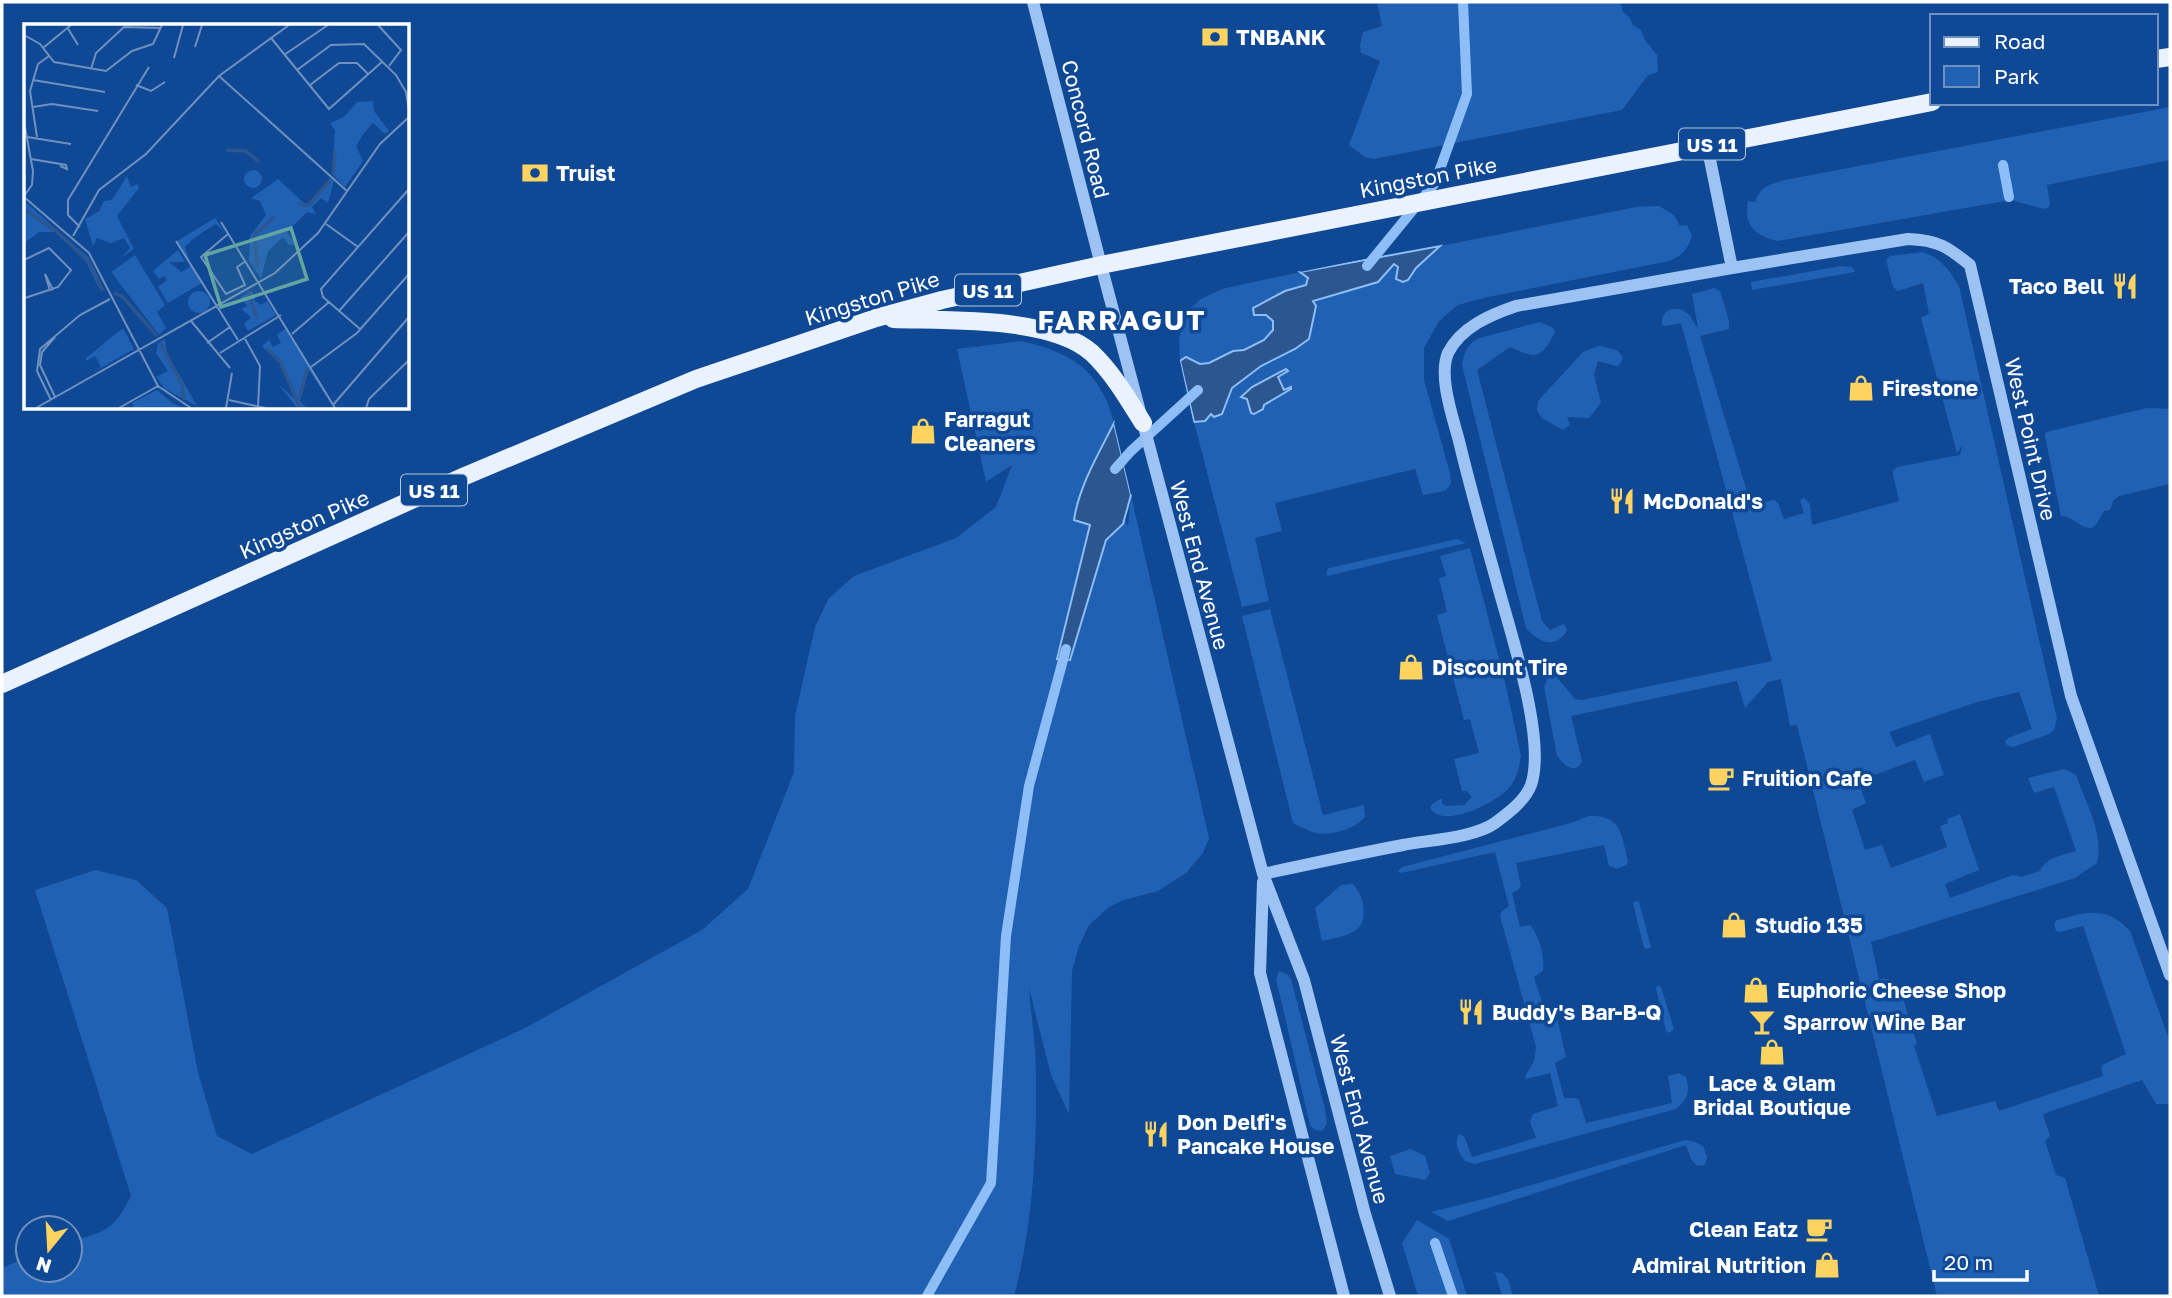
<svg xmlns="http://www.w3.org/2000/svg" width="2172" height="1298" viewBox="0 0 2172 1298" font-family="'Golos Text',sans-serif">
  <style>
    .green { fill: #2161b4; fill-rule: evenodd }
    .water { fill: #2c568f; stroke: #8ebef8; stroke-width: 2 }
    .pier { fill: #0f4894 }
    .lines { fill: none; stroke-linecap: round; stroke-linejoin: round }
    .stream { stroke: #8ebef8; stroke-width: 10 }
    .minor { stroke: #9dc3f4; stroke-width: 12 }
    .major { stroke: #eaf2ff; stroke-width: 18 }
    .labels { text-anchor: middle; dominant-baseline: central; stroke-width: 7; stroke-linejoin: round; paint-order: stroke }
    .shield { fill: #0f4894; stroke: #b7c8df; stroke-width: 2 }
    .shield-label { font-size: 19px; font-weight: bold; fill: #fff }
    .poi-label { font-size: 21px; font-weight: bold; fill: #fff; stroke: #0f4894; text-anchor: start }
    .street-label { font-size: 21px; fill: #fff; stroke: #0f4894 }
    .district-label { font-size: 28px; font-weight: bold; letter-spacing: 2px; fill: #fff; stroke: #0f4894 }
    .inset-river { fill: none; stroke: #2c568f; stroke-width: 3.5 }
    .inset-road { fill: none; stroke: #6f91bf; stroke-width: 2 }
    .view { fill: #63a6a1; fill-opacity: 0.15; stroke: #63a6a1; stroke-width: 3.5 }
    .inset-edge { fill: none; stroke: #fff; stroke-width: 3.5 }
  </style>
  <rect width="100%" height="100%" fill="#0f4894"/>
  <path class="green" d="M1377,2H1620L1623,12L1629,17L1633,25L1641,30L1645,40L1657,55L1658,72L1648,75L1622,110L1374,159L1365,157L1349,145L1380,61L1361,53L1360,45L1363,32L1382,26Z
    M2170,107V160L2047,185L2050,204L2048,208L2044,209L2011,200L1778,241C1756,236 1743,226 1748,201L1755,202C1761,186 1769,185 1785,180Z
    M1659,206L1674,215L1680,226L1687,225L1692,236C1688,249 1682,256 1669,261L1488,297L1458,305L1439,321L1424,348V380L1450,473L1451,484L1445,491L1423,495L1415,469L1275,503L1282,531L1255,538L1269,601L1242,607L1194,422L1205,421L1211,414H1222L1232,389L1261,366L1295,349L1313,301L1378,282L1394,264H1396L1408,280L1416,268L1440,246L1636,207ZM1285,369L1287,371L1277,376L1284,391L1291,389L1252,413L1247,399Z
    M1923,252C1942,259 1949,270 1959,286L2057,719L2054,730L2049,734L2013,747L2007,745L2005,742L2008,738L2032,729L2019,692L1974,703L1889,732L1896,747L1930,734L1944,775L1924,782L1915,760L1858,781L1866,803L1852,810L1865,850L1882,845L1891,868L1947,847L1940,826L1948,823L1947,819L1960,814L1979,870L1945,884L1950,898L2013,875L2021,877L2040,871C2045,858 2063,855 2076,851L2054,787L2034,793L2028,778L2064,769L2076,775C2086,803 2104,834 2097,863L2075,878L1871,942L1879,979H1889L1896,997L1902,995L1917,1044L1914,1046L1937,1116L1995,1101L1999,1111L2103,1076L2101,1067L2104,1064L2126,1054L2083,926L2060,932L2056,931L2054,924L2057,920C2088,912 2106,905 2130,931L2170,1042V1104H2156L2142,1080L2043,1114L2050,1136L2045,1141L2056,1175L2065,1178L2099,1296H1937L1797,725L1790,726L1781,679L1768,682L1745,708L1737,681L1571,716L1582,761C1575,776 1564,765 1557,756L1544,687L1548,677L1554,674L1575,699L1582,700L1772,661L1681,323L1666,326L1662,325C1660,310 1676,304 1687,313C1692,317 1695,325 1698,328L1692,294L1714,288L1720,291L1729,321V329L1700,336L1751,505L1774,500L1778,503L1784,519L1804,513L1800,500L1804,498L1810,504L1812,525L1899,501L1893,475V471L1897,467L1960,455L1963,444L1957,453L1921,318L1929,313L1923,283L1898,291L1893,287L1886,260L1890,256Z
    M1841,266L1852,267L1855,272L1752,290L1751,282Z
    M1300,272L1308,278L1306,285L1285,291L1257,305V316L1266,315L1273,321V330L1264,340L1244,350L1233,351L1209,363L1200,364L1186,357L1180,361L1179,339L1185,313L1201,299L1222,289Z
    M1540,322L1553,328L1555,332C1541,360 1535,359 1510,347L1477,370L1542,621L1550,630L1563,624L1566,626L1567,631C1555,650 1538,642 1526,628L1462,365C1464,351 1467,345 1479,338Z
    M1022,341C1054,349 1086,360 1102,392C1108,401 1111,413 1114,423L1090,472L1118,505L1128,526L1131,495L1209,838L1203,853L1186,873L1158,891L1124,900L1109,907L1089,925L1079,946L1072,971L1069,1114L1051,1075L1029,988C1031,1017 1036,1045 1036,1074C1037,1145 1033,1227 1014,1296H2V1268L28,1257V1270H70V1241C106,1232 114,1230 131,1196L35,890L95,870L136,880L167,908L198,1073L217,1136L252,1154L525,1028L702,930L748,889L794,772L795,716L815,627L829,598L854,576L956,538L996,507L1012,465L986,482L957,349Z
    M1599,346L1617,350L1623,358L1620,364L1617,366L1598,361L1594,375L1601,403L1589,418L1567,417L1570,425L1563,430L1542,418L1537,411L1538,401L1583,352Z
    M2147,408L2170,409V484L2119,496L2113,501L2110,510L2104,511L2097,523L2092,528C2078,528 2074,516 2061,516L2045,436L2046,432Z
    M1457,539L1466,543L1327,576V570L1329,568Z
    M1470,548L1505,682L1521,756C1519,767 1517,779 1509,788C1497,802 1443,830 1430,808L1432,804L1442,798V804L1446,806L1464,805L1472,797L1467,791H1462L1454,759L1479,753L1470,719L1464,720L1437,615L1447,612L1439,578L1446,576L1440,556Z
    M1270,609L1323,815L1364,805L1365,817C1355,829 1331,836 1315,833C1308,831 1300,826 1293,823L1242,616Z
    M1589,816C1622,815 1621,834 1628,861L1627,865L1617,869L1609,866L1604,845L1516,863L1521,886L1518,890L1512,893L1520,927L1530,925C1539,934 1545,958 1543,971L1534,977L1545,1012L1556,1013L1566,1057L1555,1063L1564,1098H1576L1579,1100L1586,1123L1672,1103L1668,1076L1679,1073L1686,1077C1690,1092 1688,1099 1676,1109L1475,1164L1465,1161C1459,1153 1453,1144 1459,1134L1464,1136L1472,1157L1536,1138L1530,1122L1533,1114L1558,1106L1550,1073L1526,1079L1525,1076L1534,1061L1536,1047L1500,916L1502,911L1509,906L1495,852L1401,873L1398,871L1402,867L1571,823Z
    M1353,884C1358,890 1362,897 1363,905C1368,935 1345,935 1322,941L1315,908L1341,885Z
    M1636,901L1639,902L1651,947L1648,949L1644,948L1633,903Z
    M1279,971L1287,974L1291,979L1325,1109L1327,1124L1322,1131L1315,1130L1310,1125L1276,979Z
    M1658,985L1661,987L1674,1029L1669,1033L1666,1031L1656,988Z
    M1685,1140L1695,1142L1703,1146L1707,1157L1705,1165L1697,1166L1691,1159L1686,1145L1448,1221L1431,1212L1487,1198Z
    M1411,1149L1425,1156L1430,1173L1425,1180L1395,1174L1390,1156Z
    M1417,1220L1449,1239L1467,1296H1418L1402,1243Z
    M1495,1272L1502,1273L1508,1279L1513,1296H1502Z"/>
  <path class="water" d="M1440,246L1416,268L1408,280L1403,282L1396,279L1398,267L1394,264L1378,282L1313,301L1316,306L1309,339L1295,349L1261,366L1232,388L1222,414L1214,417L1211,414L1205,421L1194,422L1180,361L1186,357L1200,364L1209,363L1233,351L1244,350L1264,340L1273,330V321L1266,315H1254L1253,308L1285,291L1306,285L1308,278L1300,272Z
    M1286,369L1288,371L1278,377L1284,390L1291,387V389L1264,405L1263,409L1254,414L1251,413L1247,399L1241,397L1252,387Z
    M1114,423L1131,495L1123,524L1106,540L1070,660L1057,659L1090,525L1074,520C1079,486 1099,453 1114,423Z"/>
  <path class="pier" d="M1439,243H1442L1300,272L1302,268Z
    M1179,358L1180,361L1194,425L1190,423L1177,362Z
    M1117,420L1134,493L1131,495L1114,423Z"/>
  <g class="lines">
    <path class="stream" d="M2003,165L2009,197
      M1367,266L1435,183L1467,94L1463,2
      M1115,469L1131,451L1198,390
      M1435,1243L1453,1296
      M927,1296L991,1183L1006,936L1029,786L1066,649"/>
    <path class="minor" d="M1033,2L1101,265L1263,874L1304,980L1365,1214L1390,1296
      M1707,145L1732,268
      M1263,874C1309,864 1356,854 1403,845C1428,840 1474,838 1495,823C1507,814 1525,801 1531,785C1547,738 1509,629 1496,579C1483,533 1470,487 1459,441C1453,418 1438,376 1448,353C1461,327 1490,315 1516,306L1732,268L1908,239C1938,240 1948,247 1970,265L2071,696L2170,975
      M1263,882L1260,973L1344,1296"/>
    <path class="major" d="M2156,59L2170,57
      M893,319C947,321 1051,316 1092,353C1113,373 1128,399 1143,423
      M2,684L465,476L696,379L876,318L942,300L1101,265L1932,102"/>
  </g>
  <defs>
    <g id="bank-bare" transform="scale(2.1)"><path d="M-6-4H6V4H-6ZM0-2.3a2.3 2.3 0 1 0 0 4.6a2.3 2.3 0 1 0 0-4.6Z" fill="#ffd360" stroke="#0f4894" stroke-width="2.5" paint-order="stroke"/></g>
    <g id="restaurant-bare" transform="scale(2.1)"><path d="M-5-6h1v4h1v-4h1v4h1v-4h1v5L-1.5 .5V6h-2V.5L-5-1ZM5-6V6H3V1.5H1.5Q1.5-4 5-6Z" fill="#ffd360" stroke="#0f4894" stroke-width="2.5" paint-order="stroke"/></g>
    <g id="shop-bare" transform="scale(2.1)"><path d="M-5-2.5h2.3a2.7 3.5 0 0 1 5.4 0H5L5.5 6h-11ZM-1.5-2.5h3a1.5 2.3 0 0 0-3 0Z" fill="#ffd360" stroke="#0f4894" stroke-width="2.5" paint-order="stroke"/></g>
    <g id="cafe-bare" transform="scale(2.1)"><path d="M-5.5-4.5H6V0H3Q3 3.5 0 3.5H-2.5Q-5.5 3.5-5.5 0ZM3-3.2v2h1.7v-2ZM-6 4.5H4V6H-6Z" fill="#ffd360" stroke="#0f4894" stroke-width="2.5" paint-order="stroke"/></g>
    <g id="bar-bare" transform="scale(2.1)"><path d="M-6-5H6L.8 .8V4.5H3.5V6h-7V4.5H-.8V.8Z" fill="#ffd360" stroke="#0f4894" stroke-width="2.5" paint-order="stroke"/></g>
  </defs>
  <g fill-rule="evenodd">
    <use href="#bank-bare" x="1215" y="37"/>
    <use href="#bank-bare" x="535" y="173"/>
    <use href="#restaurant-bare" x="2125" y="286"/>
    <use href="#shop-bare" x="1861" y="388"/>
    <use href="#shop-bare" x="923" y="431"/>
    <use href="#restaurant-bare" x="1622" y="501"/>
    <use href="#shop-bare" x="1411" y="667"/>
    <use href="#cafe-bare" x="1721" y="778"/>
    <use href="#shop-bare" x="1734" y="925"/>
    <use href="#shop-bare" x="1756" y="990"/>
    <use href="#restaurant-bare" x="1471" y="1012"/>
    <use href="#bar-bare" x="1762" y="1022"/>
    <use href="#shop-bare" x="1772" y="1052"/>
    <use href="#restaurant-bare" x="1156" y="1134"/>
    <use href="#cafe-bare" x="1819" y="1229"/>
    <use href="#shop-bare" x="1827" y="1265"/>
  </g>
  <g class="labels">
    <g class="shield">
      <rect x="1679" y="128.5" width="66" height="31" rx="5"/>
      <rect x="955" y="274.5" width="66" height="31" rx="5"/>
      <rect x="401" y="474.5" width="66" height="31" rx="5"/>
    </g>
    <g class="shield-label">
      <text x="1712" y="144">US 11</text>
      <text x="988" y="290">US 11</text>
      <text x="434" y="490">US 11</text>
    </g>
    <g class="poi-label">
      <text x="1236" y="37">TNBANK</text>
      <text x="556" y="173">Truist</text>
      <text x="2104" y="286" text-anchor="end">Taco Bell</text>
      <text x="1882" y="388">Firestone</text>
      <text x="944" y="419">Farragut<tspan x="944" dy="24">Cleaners</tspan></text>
      <text x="1643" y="501">McDonald's</text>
      <text x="1432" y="667">Discount Tire</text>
      <text x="1742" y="778">Fruition Cafe</text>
      <text x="1755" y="925">Studio 135</text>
      <text x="1777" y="990">Euphoric Cheese Shop</text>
      <text x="1492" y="1012">Buddy's Bar-B-Q</text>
      <text x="1783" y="1022">Sparrow Wine Bar</text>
      <text x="1772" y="1083" text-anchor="middle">Lace &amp; Glam<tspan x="1772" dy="24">Bridal Boutique</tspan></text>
      <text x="1177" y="1122">Don Delfi's<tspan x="1177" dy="24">Pancake House</tspan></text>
      <text x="1798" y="1229" text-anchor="end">Clean Eatz</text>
      <text x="1806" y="1265" text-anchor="end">Admiral Nutrition</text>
    </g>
    <g class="street-label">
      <text transform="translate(1086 129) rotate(76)">Concord Road</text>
      <text transform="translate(1428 177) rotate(-11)">Kingston Pike</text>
      <text transform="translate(872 298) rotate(-17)">Kingston Pike</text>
      <text transform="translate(2031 439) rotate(77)">West Point Drive</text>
      <text transform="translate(304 524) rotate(-24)">Kingston Pike</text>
      <text transform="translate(1200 565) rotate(75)">West End Avenue</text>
      <text transform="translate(1360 1119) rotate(75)">West End Avenue</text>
    </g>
    <g class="district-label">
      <text x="1122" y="319">FARRAGUT</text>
    </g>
  </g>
  <g transform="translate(24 24)">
    <rect width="385" height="385" fill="#0f4894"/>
    <path d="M349,77L350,87L365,107L361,110L349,99L340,109L332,122L339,137L321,163L308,150L311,106L306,99L320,93L333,78ZM220 155a9 9 0 1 1 18 0a9 9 0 1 1-18 0ZM103,152L107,163L113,160L115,164L93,192L110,225L97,234L106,224L100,214L87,219L73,214L69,222L61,195L75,187L80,177L88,176ZM254,155L282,181L307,155L310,156L304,179L297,174L288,183L292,190L283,188L263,208L271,220L265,221L259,213L244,227L237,255L225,237L226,212L242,191L236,177L227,174ZM0,177L65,234L77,269L61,235L33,208H15L0,219ZM191,194L202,210L192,200L170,214L161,223L166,238L153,217ZM154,226L161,238H145L157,248L167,242L178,259L144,279L134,263L143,256L140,252L135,255L129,247ZM111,231L141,281L133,288L142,304L135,311L87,248ZM228,267L231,277L237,281L243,277L252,291L224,307L220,300L227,293L217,285L223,282L217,273ZM164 278a11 11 0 1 1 22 0a11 11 0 1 1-22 0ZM99,304L110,325L68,349L77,343L71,332L62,337V334ZM262,304L310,384L285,346L276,377L282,384H273L255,361L270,374L257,341L238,322L245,316L249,323L257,319L253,311ZM141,315L143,329L173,382L141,365L132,353L144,347L132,329L134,319ZM133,366L147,378L159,384H110L108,379Z" fill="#2161b4"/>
    <path class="inset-river" d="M202,126L222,127L235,138M309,151L311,127M274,180L285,181L307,155M0,185L32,207L66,239L79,267M233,244L231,211L251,192M224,267L233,295M90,269L99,273L133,312M136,318L158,361L160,376M243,325L256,337L276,384M275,375L283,344"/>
    <path class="inset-road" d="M354,1L377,26L365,42M43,3L54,21M0,11L16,20L30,38L82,47L108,27L129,20L138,1M247,14L305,85L359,37M171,23L178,1M19,24L47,1M260,31L304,1M150,34L159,1M67,45L72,29L100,3L137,4M273,46L307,21L340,20L372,51L382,68L385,86M195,52L323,167M9,56L81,68M112,61L127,67L141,58M286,61L315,39H333L344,50M9,83L28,80L74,87M0,98L9,147L8,161L0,172M3,113L47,120M13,113L6,67L14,40L25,32M7,135L42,141L43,145L36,142M0,173L65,229L134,362L167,384M197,198L311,384M302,200L334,223M56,203L44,191V176L125,43M204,210L177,233L202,270L221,261L213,243L222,237M49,212L75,166L122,130L195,52L265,1M152,217L214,316M0,236L25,224L47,246L34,263L1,274M26,267L21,250L29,266M315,287L385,208M167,297L206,344M336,305L299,273L297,265L385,165M268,310L305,278M31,313L18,328L16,341L31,373M220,313L236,342L234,383M183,319L206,303M196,329L257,291M287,343L333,309L385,250M27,376L13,347L16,325L56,291L86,275M205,376L241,384M309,381L385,293M12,384L251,249L294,209L356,120L385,93M95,384L134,362M202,384L208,349M342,384L345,375L385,336"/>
    <path class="view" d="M267,204L283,255L197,283L181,231Z"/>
    <rect width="385" height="385" class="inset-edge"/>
  </g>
  <rect width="2172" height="1298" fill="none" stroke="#ffffff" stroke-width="7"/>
  <rect x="1930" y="14" width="228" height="91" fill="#0f4894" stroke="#6f91bf" stroke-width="2"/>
  <rect x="1944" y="37" width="35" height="10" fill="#eaf2ff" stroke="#6f91bf" stroke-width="2"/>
  <text x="1994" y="49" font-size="21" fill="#ffffff">Road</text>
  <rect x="1944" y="66" width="35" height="21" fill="#2161b4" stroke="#6f91bf" stroke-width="2"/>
  <text x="1994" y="84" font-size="21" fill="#ffffff">Park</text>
  <g transform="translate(49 1249) rotate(198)"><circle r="33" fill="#0f4894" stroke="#6f91bf" stroke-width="2"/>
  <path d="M0-5L12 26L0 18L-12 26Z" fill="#ffd360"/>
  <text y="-10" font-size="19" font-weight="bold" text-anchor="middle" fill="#ffffff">N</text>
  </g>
  <path d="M1934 1270v10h93v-10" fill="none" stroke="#ffffff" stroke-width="3.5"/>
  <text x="1944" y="1270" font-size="21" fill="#ffffff" stroke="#0f4894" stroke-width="5" paint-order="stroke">20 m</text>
</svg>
